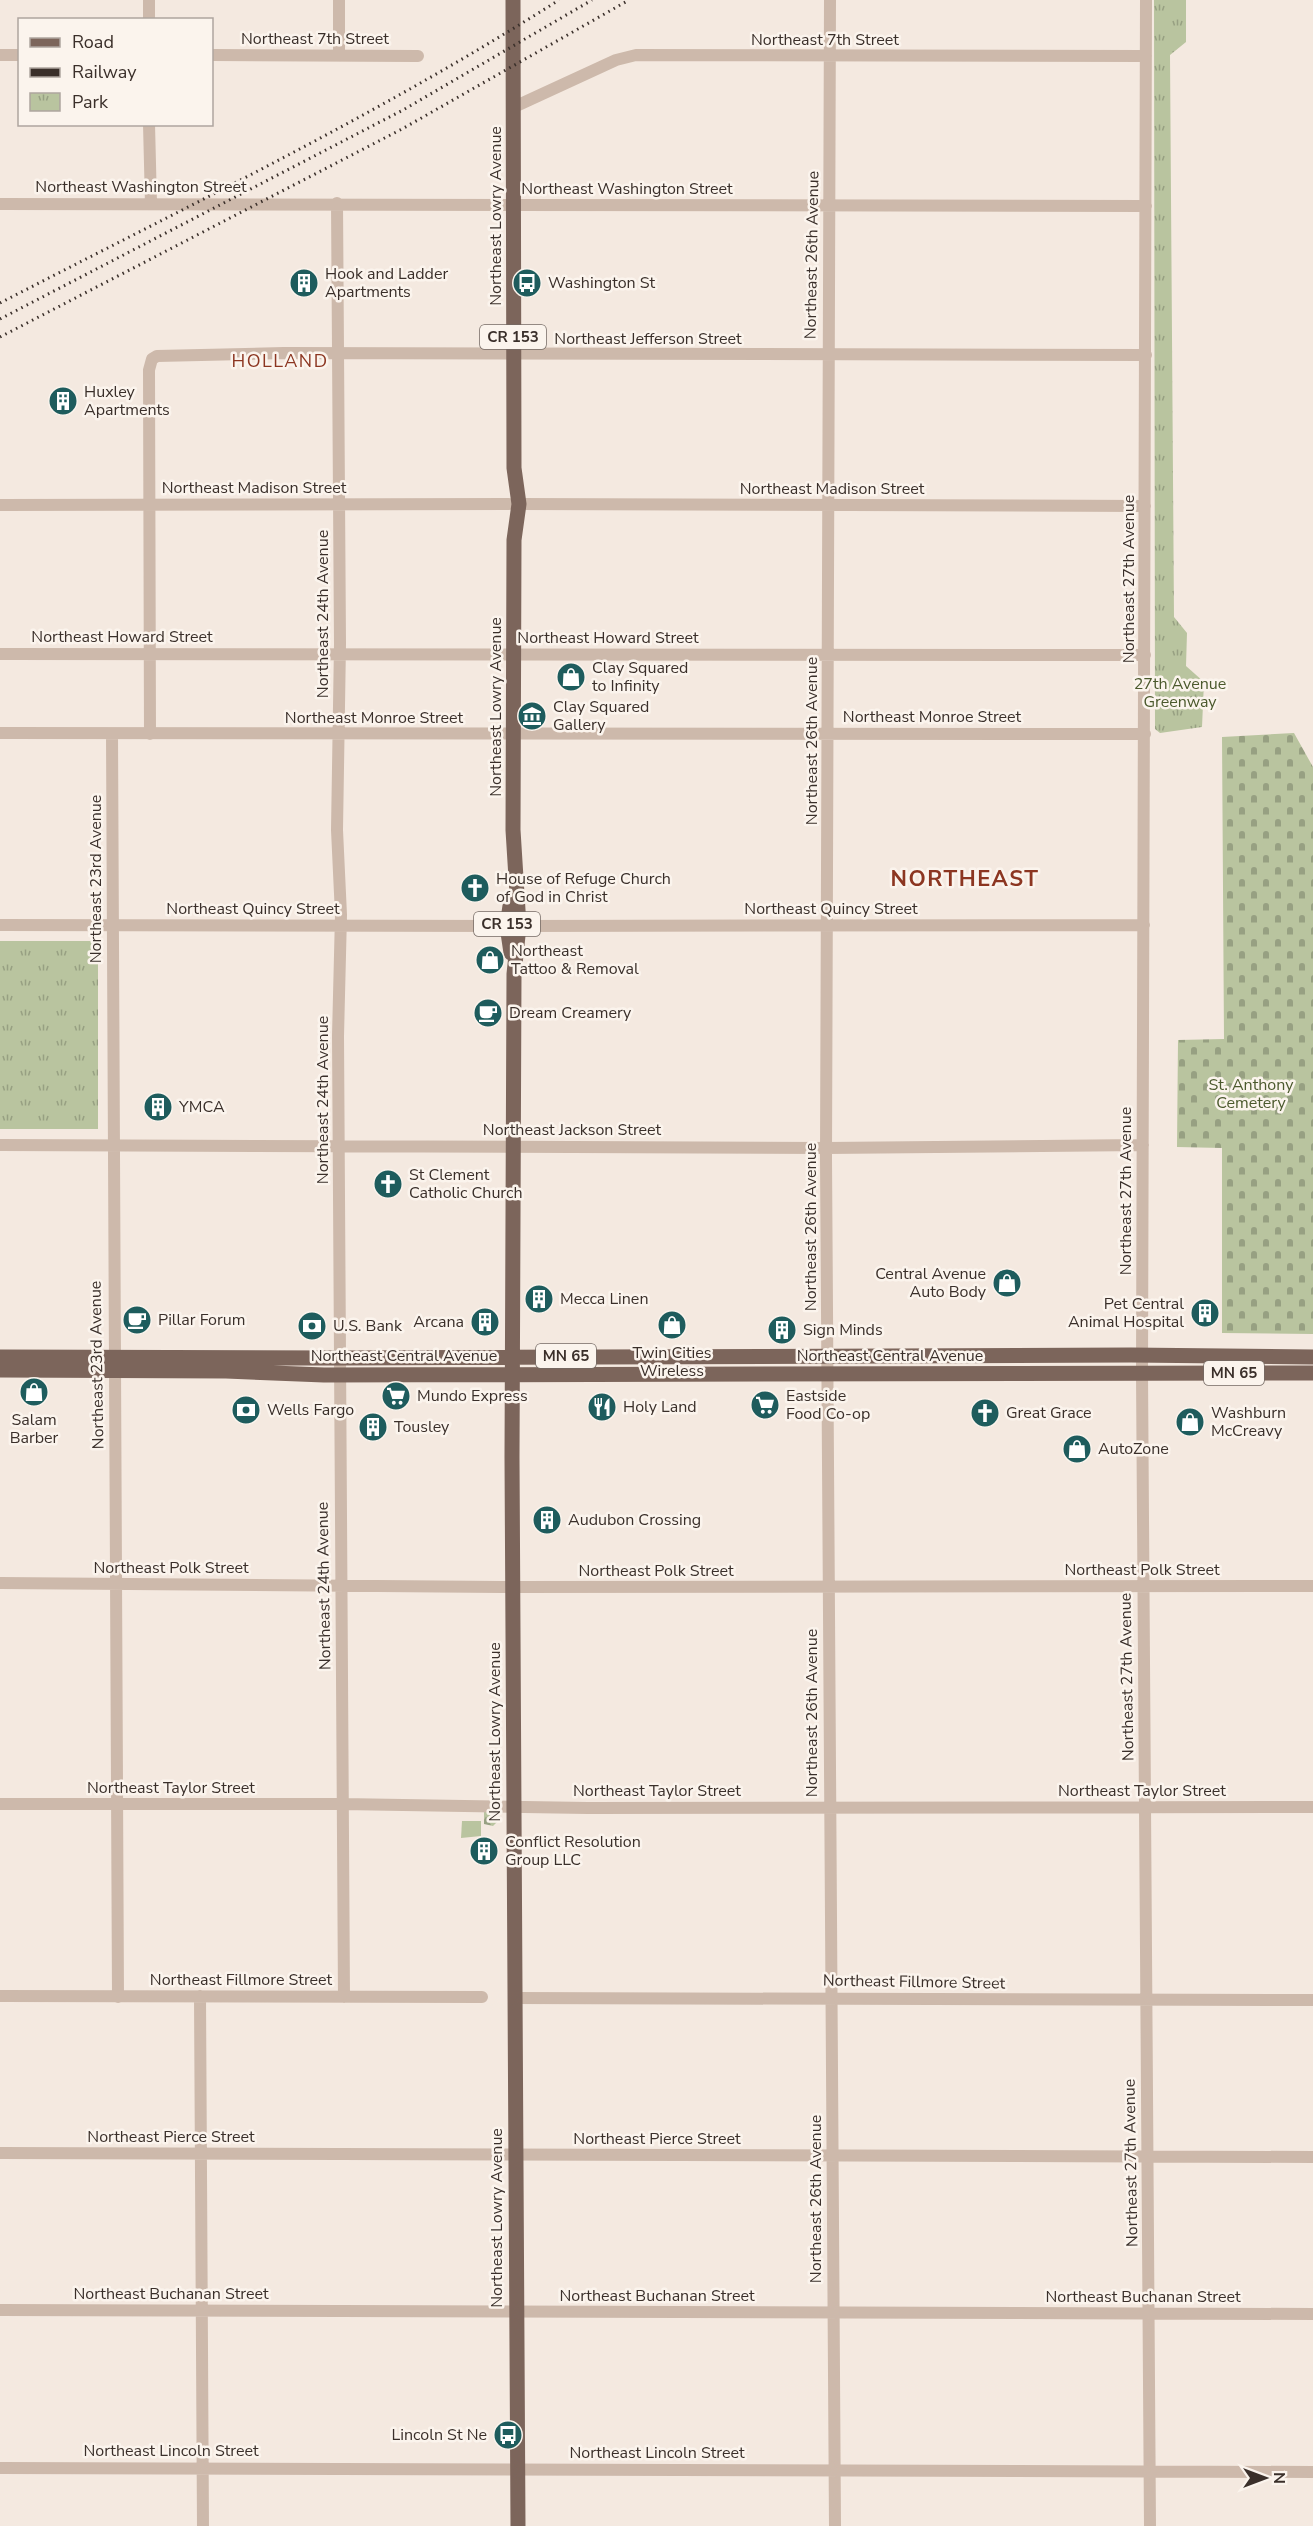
<svg xmlns="http://www.w3.org/2000/svg" width="1313" height="2526" viewBox="0 0 1313 2526" font-family="'Nunito Sans',sans-serif">
  <style>
    .green { fill: #b9c49f }
    .forest { fill: url(#forest-firs) }
    .cemetery { fill: url(#cemetery-stones) }
    .park { fill: url(#park-tufts) }
    .lines { fill: none; stroke-linecap: round; stroke-linejoin: round }
    .minor { stroke: #cdb9ab; stroke-width: 12 }
    .major { stroke: #7c655b; stroke-width: 15 }
    .rail { stroke: #3a2f2a; stroke-width: 3; stroke-dasharray: 1.5 4.5; stroke-linecap: butt }
    .labels { text-anchor: middle; dominant-baseline: central; stroke-width: 5; stroke-linejoin: round; paint-order: stroke }
    .shield { fill: #fbf4ed; stroke: #746a64; stroke-width: 1.5 }
    .shield-label { font-size: 15px; font-weight: bold; fill: #3a2f2a }
    .street-label { font-size: 16px; fill: #3a2f2a; stroke: #fbf4ed }
    .poi-label { font-size: 16px; fill: #3a2f2a; stroke: #fbf4ed; text-anchor: start }
    .park-label { font-size: 16px; fill: #4b592d; stroke: #fbf4ed }
    .neighbourhood-label { font-size: 18px; letter-spacing: 1.5px; fill: #8c3621; stroke: #fbf4ed }
    .district-label { font-size: 22px; font-weight: bold; letter-spacing: 1.5px; fill: #8c3621; stroke: #fbf4ed }
  </style>
  <defs>
    <pattern id="forest-firs" width="22" height="20" patternUnits="userSpaceOnUse" patternTransform="scale(1.5)"><rect width="22" height="20" fill="#b9c49f"/><path d="M5 1l3.5 6h-7zM16 11l3.5 6h-7z" fill="#97a082"/></pattern>
    <pattern id="cemetery-stones" width="16" height="16" patternUnits="userSpaceOnUse" patternTransform="scale(1.5)"><rect width="16" height="16" fill="#b9c49f"/><path d="M2 7V4a2 2 0 0 1 4 0v3zM10 15v-3a2 2 0 0 1 4 0v3z" fill="#97a082"/></pattern>
    <pattern id="park-tufts" width="24" height="20" patternUnits="userSpaceOnUse" patternTransform="scale(1.5)"><rect width="24" height="20" fill="#b9c49f"/><path d="M3 7l-1-3M5 7V3M7 7l1-3M15 17l-1-3M17 17v-4M19 17l1-3" fill="none" stroke="#97a082"/></pattern>
  </defs>
  <rect width="100%" height="100%" fill="#f4e9e0"/>
  <path class="green" d="M462,1821H481V1836L461,1838Z"/>
  <path class="forest" d="M484,1810L498,1814L497,1822L493,1826L484,1824Z"/>
  <path class="cemetery" d="M1294,733L1313,767V1334L1222,1333V1148L1177,1147L1178,1040L1224,1039L1222,737Z"/>
  <path class="park" d="M1154,0H1186V42L1170,55L1174,617L1187,633L1186,666L1204,682L1202,727L1160,733L1155,729Z
    M0,941H98V1129H0Z"/>
  <g class="lines">
    <path class="minor" d="M149,0V20
      M830,0L826,1158L835,2526
      M1146,0L1142,1373L1150,2526
      M0,55H20
      M212,55L418,56
      M339,55V0
      M514,107L616,60L636,55L1146,56
      M149,124L151,204
      M337,203L340,644L337,830L341,915L338,1036L344,1997
      M0,204L1146,206
      M519,504L1145,506
      M0,505L509,504
      M0,654L1145,655
      M0,733L1145,734
      M112,734L118,1997
      M150,734L149,370L152,359L157,356L284,353L1146,355
      M0,925L507,926
      M519,926L1144,925
      M0,1145L826,1148L1143,1145
      M0,1583L501,1587L1313,1586
      M0,1804H342L588,1808L1313,1807
      M0,1996L482,1997
      M200,1996L203,2526
      M514,1998L1313,2000
      M0,2153L1313,2157
      M0,2310L1313,2314
      M0,2468L1313,2472"/>
    <path class="major" d="M513,0L514,468L519,504L514,540L513,830L519,926L514,974L512,1457L518,2526
      M511,899L507,926L511,953
      M0,1357L340,1358L1131,1355L1313,1357
      M0,1370L226,1371L324,1375L1313,1373"/>
    <path class="rail" d="M0,303C188,206 380,114 559,0
      M0,319L403,110L592,0
      M0,337L402,129L629,0"/>
  </g>
  <defs>
    <g id="building-disc" transform="scale(1.5)"><circle r="9.5" fill="#1e5c5d" stroke="#fbf4ed"/><path d="M-4-6H4V6H1V3H-1V6H-4ZM-2.5-4.3h1.7v1.8h-1.7ZM.8-4.3h1.7v1.8H.8ZM-2.5-1h1.7V.8h-1.7ZM.8-1h1.7V.8H.8Z" fill="#fff"/></g>
    <g id="bus-disc" transform="scale(1.5)"><circle r="9.5" fill="#1e5c5d" stroke="#fbf4ed"/><path d="M-5-6H5V4H4V6H2V4H-2V6H-4V4H-5ZM-3.5-4V0h7V-4ZM-3.5 1.2v1.5H-2V1.2ZM2 1.2v1.5H3.5V1.2Z" fill="#fff"/></g>
    <g id="shop-disc" transform="scale(1.5)"><circle r="9.5" fill="#1e5c5d" stroke="#fbf4ed"/><path d="M-5-2.5h2.3a2.7 3.5 0 0 1 5.4 0H5L5.5 6h-11ZM-1.5-2.5h3a1.5 2.3 0 0 0-3 0Z" fill="#fff"/></g>
    <g id="museum-disc" transform="scale(1.5)"><circle r="9.5" fill="#1e5c5d" stroke="#fbf4ed"/><path d="M0-6L6-3V-2H-6V-3ZM-5-1h2V3h-2ZM-1-1h2V3h-2ZM3-1h2V3H3ZM-6 4H6V6H-6Z" fill="#fff"/></g>
    <g id="church-disc" transform="scale(1.5)"><circle r="9.5" fill="#1e5c5d" stroke="#fbf4ed"/><path d="M-1.2-6h2.4v3.5h3.3v2.4h-3.3V6h-2.4V-.1h-3.3v-2.4h3.3Z" fill="#fff"/></g>
    <g id="cafe-disc" transform="scale(1.5)"><circle r="9.5" fill="#1e5c5d" stroke="#fbf4ed"/><path d="M-5.5-4.5H6V0H3Q3 3.5 0 3.5H-2.5Q-5.5 3.5-5.5 0ZM3-3.2v2h1.7v-2ZM-6 4.5H4V6H-6Z" fill="#fff"/></g>
    <g id="bank-disc" transform="scale(1.5)"><circle r="9.5" fill="#1e5c5d" stroke="#fbf4ed"/><path d="M-6-4H6V4H-6ZM0-2.3a2.3 2.3 0 1 0 0 4.6a2.3 2.3 0 1 0 0-4.6Z" fill="#fff"/></g>
    <g id="supermarket-disc" transform="scale(1.5)"><circle r="9.5" fill="#1e5c5d" stroke="#fbf4ed"/><path d="M-6-5.5h2.5l.6 2H6L4.5 2H-2.5L-4.4-4H-6ZM-1.5 3.2a1.3 1.3 0 1 0 .1 0ZM3 3.2a1.3 1.3 0 1 0 .1 0Z" fill="#fff"/></g>
    <g id="restaurant-disc" transform="scale(1.5)"><circle r="9.5" fill="#1e5c5d" stroke="#fbf4ed"/><path d="M-5-6h1v4h1v-4h1v4h1v-4h1v5L-1.5 .5V6h-2V.5L-5-1ZM5-6V6H3V1.5H1.5Q1.5-4 5-6Z" fill="#fff"/></g>
  </defs>
  <g fill-rule="evenodd">
    <use href="#building-disc" x="304" y="283"/>
    <use href="#bus-disc" x="527" y="283"/>
    <use href="#building-disc" x="63" y="401"/>
    <use href="#shop-disc" x="571" y="677"/>
    <use href="#museum-disc" x="532" y="716"/>
    <use href="#church-disc" x="475" y="888"/>
    <use href="#shop-disc" x="490" y="960"/>
    <use href="#cafe-disc" x="488" y="1013"/>
    <use href="#building-disc" x="158" y="1107"/>
    <use href="#church-disc" x="388" y="1184"/>
    <use href="#shop-disc" x="1007" y="1283"/>
    <use href="#building-disc" x="539" y="1299"/>
    <use href="#building-disc" x="1205" y="1313"/>
    <use href="#cafe-disc" x="137" y="1320"/>
    <use href="#building-disc" x="485" y="1322"/>
    <use href="#shop-disc" x="672" y="1325"/>
    <use href="#bank-disc" x="312" y="1326"/>
    <use href="#building-disc" x="782" y="1330"/>
    <use href="#shop-disc" x="34" y="1392"/>
    <use href="#supermarket-disc" x="396" y="1396"/>
    <use href="#supermarket-disc" x="765" y="1405"/>
    <use href="#restaurant-disc" x="602" y="1407"/>
    <use href="#bank-disc" x="246" y="1410"/>
    <use href="#church-disc" x="985" y="1413"/>
    <use href="#shop-disc" x="1190" y="1422"/>
    <use href="#building-disc" x="373" y="1427"/>
    <use href="#shop-disc" x="1077" y="1449"/>
    <use href="#building-disc" x="547" y="1520"/>
    <use href="#building-disc" x="484" y="1851"/>
    <use href="#bus-disc" x="508" y="2435"/>
  </g>
  <g class="labels">
    <g class="shield">
      <rect x="480" y="325" width="66" height="24" rx="4.5"/>
      <rect x="474" y="912" width="66" height="24" rx="4.5"/>
      <rect x="536" y="1344" width="60" height="24" rx="4.5"/>
      <rect x="1204" y="1361" width="60" height="24" rx="4.5"/>
    </g>
    <g class="shield-label">
      <text x="513" y="337">CR 153</text>
      <text x="507" y="924">CR 153</text>
      <text x="566" y="1356">MN 65</text>
      <text x="1234" y="1373">MN 65</text>
    </g>
    <g class="street-label">
      <text x="315" y="39">Northeast 7th Street</text>
      <text x="825" y="40">Northeast 7th Street</text>
      <text x="141" y="187">Northeast Washington Street</text>
      <text x="627" y="189">Northeast Washington Street</text>
      <text transform="translate(496 216) rotate(-90)">Northeast Lowry Avenue</text>
      <text transform="translate(812 255) rotate(-89)">Northeast 26th Avenue</text>
      <text x="648" y="339">Northeast Jefferson Street</text>
      <text x="254" y="488">Northeast Madison Street</text>
      <text x="832" y="489">Northeast Madison Street</text>
      <text transform="translate(1129 579) rotate(-90)">Northeast 27th Avenue</text>
      <text transform="translate(323 614) rotate(-90)">Northeast 24th Avenue</text>
      <text x="122" y="637">Northeast Howard Street</text>
      <text x="608" y="638">Northeast Howard Street</text>
      <text transform="translate(496 707) rotate(-90)">Northeast Lowry Avenue</text>
      <text x="932" y="717">Northeast Monroe Street</text>
      <text x="374" y="718">Northeast Monroe Street</text>
      <text transform="translate(812 741) rotate(-90)">Northeast 26th Avenue</text>
      <text transform="translate(96 879) rotate(-90)">Northeast 23rd Avenue</text>
      <text x="253" y="909">Northeast Quincy Street</text>
      <text x="831" y="909">Northeast Quincy Street</text>
      <text transform="translate(323 1100) rotate(-90)">Northeast 24th Avenue</text>
      <text x="572" y="1130">Northeast Jackson Street</text>
      <text transform="translate(1126 1191) rotate(-90)">Northeast 27th Avenue</text>
      <text transform="translate(811 1227) rotate(-90)">Northeast 26th Avenue</text>
      <text x="404" y="1356">Northeast Central Avenue</text>
      <text x="890" y="1356">Northeast Central Avenue</text>
      <text transform="translate(97 1365) rotate(-91)">Northeast 23rd Avenue</text>
      <text x="171" y="1568">Northeast Polk Street</text>
      <text x="1142" y="1570">Northeast Polk Street</text>
      <text x="656" y="1571">Northeast Polk Street</text>
      <text transform="translate(324 1586) rotate(-91)">Northeast 24th Avenue</text>
      <text transform="translate(1127 1677) rotate(-91)">Northeast 27th Avenue</text>
      <text transform="translate(812 1713) rotate(-90)">Northeast 26th Avenue</text>
      <text transform="translate(495 1732) rotate(-90)">Northeast Lowry Avenue</text>
      <text x="171" y="1788">Northeast Taylor Street</text>
      <text x="657" y="1791">Northeast Taylor Street</text>
      <text x="1142" y="1791">Northeast Taylor Street</text>
      <text x="241" y="1980">Northeast Fillmore Street</text>
      <text transform="translate(914 1982) rotate(1)">Northeast Fillmore Street</text>
      <text x="171" y="2137">Northeast Pierce Street</text>
      <text x="657" y="2139">Northeast Pierce Street</text>
      <text transform="translate(1131 2163) rotate(-91)">Northeast 27th Avenue</text>
      <text transform="translate(816 2199) rotate(-90)">Northeast 26th Avenue</text>
      <text transform="translate(497 2218) rotate(-90)">Northeast Lowry Avenue</text>
      <text x="171" y="2294">Northeast Buchanan Street</text>
      <text x="657" y="2296">Northeast Buchanan Street</text>
      <text x="1143" y="2297">Northeast Buchanan Street</text>
      <text x="171" y="2451">Northeast Lincoln Street</text>
      <text x="657" y="2453">Northeast Lincoln Street</text>
    </g>
    <g class="poi-label">
      <text x="325" y="274">Hook and Ladder<tspan x="325" dy="18">Apartments</tspan></text>
      <text x="548" y="283">Washington St</text>
      <text x="84" y="392">Huxley<tspan x="84" dy="18">Apartments</tspan></text>
      <text x="592" y="668">Clay Squared<tspan x="592" dy="18">to Infinity</tspan></text>
      <text x="553" y="707">Clay Squared<tspan x="553" dy="18">Gallery</tspan></text>
      <text x="496" y="879">House of Refuge Church<tspan x="496" dy="18">of God in Christ</tspan></text>
      <text x="511" y="951">Northeast<tspan x="511" dy="18">Tattoo &amp; Removal</tspan></text>
      <text x="509" y="1013">Dream Creamery</text>
      <text x="179" y="1107">YMCA</text>
      <text x="409" y="1175">St Clement<tspan x="409" dy="18">Catholic Church</tspan></text>
      <text x="986" y="1274" text-anchor="end">Central Avenue<tspan x="986" dy="18">Auto Body</tspan></text>
      <text x="560" y="1299">Mecca Linen</text>
      <text x="1184" y="1304" text-anchor="end">Pet Central<tspan x="1184" dy="18">Animal Hospital</tspan></text>
      <text x="158" y="1320">Pillar Forum</text>
      <text x="464" y="1322" text-anchor="end">Arcana</text>
      <text x="333" y="1326">U.S. Bank</text>
      <text x="803" y="1330">Sign Minds</text>
      <text x="672" y="1353" text-anchor="middle">Twin Cities<tspan x="672" dy="18">Wireless</tspan></text>
      <text x="417" y="1396">Mundo Express</text>
      <text x="786" y="1396">Eastside<tspan x="786" dy="18">Food Co-op</tspan></text>
      <text x="623" y="1407">Holy Land</text>
      <text x="267" y="1410">Wells Fargo</text>
      <text x="1006" y="1413">Great Grace</text>
      <text x="1211" y="1413">Washburn<tspan x="1211" dy="18">McCreavy</tspan></text>
      <text x="34" y="1420" text-anchor="middle">Salam<tspan x="34" dy="18">Barber</tspan></text>
      <text x="394" y="1427">Tousley</text>
      <text x="1098" y="1449">AutoZone</text>
      <text x="568" y="1520">Audubon Crossing</text>
      <text x="505" y="1842">Conflict Resolution<tspan x="505" dy="18">Group LLC</tspan></text>
      <text x="487" y="2435" text-anchor="end">Lincoln St Ne</text>
    </g>
    <g class="park-label">
      <text x="1180" y="684">27th Avenue<tspan x="1180" dy="18">Greenway</tspan></text>
      <text x="1251" y="1085">St. Anthony<tspan x="1251" dy="18">Cemetery</tspan></text>
    </g>
    <g class="neighbourhood-label">
      <text x="280" y="361">HOLLAND</text>
    </g>
    <g class="district-label">
      <text x="965" y="879">NORTHEAST</text>
    </g>
  </g>
  <rect x="18" y="18" width="195" height="108" fill="#fbf4ed" stroke="#aea59f" stroke-width="1.5"/>
  <rect x="30" y="38" width="30" height="9" fill="#7c655b" stroke="#aea59f" stroke-width="1.5"/>
  <text x="72" y="48" font-size="18" fill="#3a2f2a">Road</text>
  <rect x="30" y="68" width="30" height="9" fill="#3a2f2a" stroke="#aea59f" stroke-width="1.5"/>
  <text x="72" y="78" font-size="18" fill="#3a2f2a">Railway</text>
  <rect x="30" y="93" width="30" height="18" fill="url(#park-tufts)" stroke="#aea59f" stroke-width="1.5"/>
  <text x="72" y="108" font-size="18" fill="#3a2f2a">Park</text>
  <g transform="translate(1265 2478) rotate(90)" stroke="#fbf4ed" stroke-width="4.5" paint-order="stroke">
  <path d="M0-4.5L10 22L0 15L-10 22Z" fill="#3a2f2a"/>
  <text y="-9" font-size="16" font-weight="bold" text-anchor="middle" fill="#3a2f2a">N</text>
  </g>
</svg>
